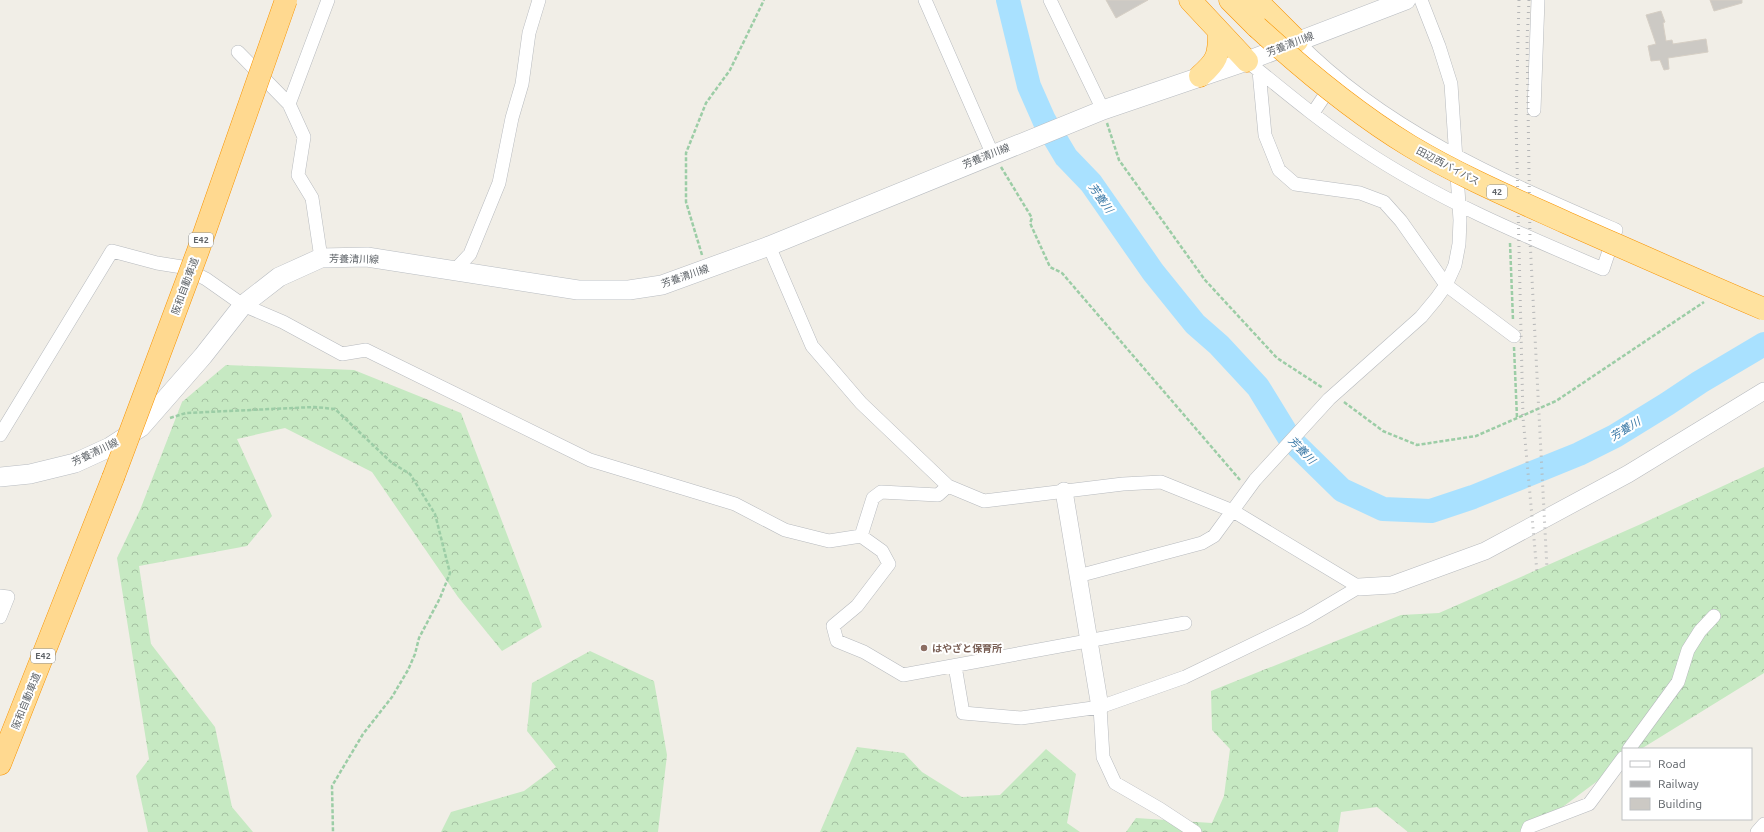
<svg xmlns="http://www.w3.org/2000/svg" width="1764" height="832" viewBox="0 0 1764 832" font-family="Ubuntu,'Noto Sans JP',sans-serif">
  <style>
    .forest { fill: url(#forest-crowns) }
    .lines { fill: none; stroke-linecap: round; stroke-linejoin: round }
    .river { stroke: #a9e1ff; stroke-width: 24 }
    .building { fill: #ccc9c4; stroke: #d6cfc5 }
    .minor-casing { stroke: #b7babe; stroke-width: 14 }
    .tertiary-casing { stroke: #b7babe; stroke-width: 18 }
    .secondary-casing { stroke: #b8bcc1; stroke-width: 20 }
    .trunk-casing { stroke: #f89400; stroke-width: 23 }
    .motorway-casing { stroke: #f89400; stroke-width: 23 }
    .path { stroke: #9ccda6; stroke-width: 2.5; stroke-dasharray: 4 2; stroke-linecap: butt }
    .minor { stroke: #fff; stroke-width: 13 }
    .tertiary { stroke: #fff; stroke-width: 17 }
    .secondary { stroke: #fff; stroke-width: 19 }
    .trunk { stroke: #ffe29f; stroke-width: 22 }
    .motorway { stroke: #ffd990; stroke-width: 22 }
    .rail { stroke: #b5b6b7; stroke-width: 3; stroke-dasharray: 1 5; stroke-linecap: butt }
    .trunk-bridge-casing { stroke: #f89400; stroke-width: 23; stroke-linecap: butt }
    .motorway-bridge-casing { stroke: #f89400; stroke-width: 23; stroke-linecap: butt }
    .trunk-bridge { stroke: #ffe29f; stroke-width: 22 }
    .motorway-bridge { stroke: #ffd990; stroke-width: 22 }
    .education-dot { fill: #8d6e63; stroke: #fff; stroke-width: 1.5 }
    .labels { text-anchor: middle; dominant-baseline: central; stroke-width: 4; stroke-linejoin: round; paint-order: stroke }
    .shield { fill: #fff; stroke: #8e9295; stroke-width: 1 }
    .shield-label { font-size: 9px; font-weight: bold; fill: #5e6368 }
    .street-label { font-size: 10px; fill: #5e6368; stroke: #fff }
    .education-label { font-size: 10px; font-weight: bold; fill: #785e54; stroke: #fff; text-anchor: start }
    .water-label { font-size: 11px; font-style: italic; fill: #3978a6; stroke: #fff }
  </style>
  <defs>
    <pattern id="forest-crowns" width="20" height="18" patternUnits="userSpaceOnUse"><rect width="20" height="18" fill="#c6e9c2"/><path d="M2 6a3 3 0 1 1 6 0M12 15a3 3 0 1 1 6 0" fill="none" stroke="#a4c0a1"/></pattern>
  </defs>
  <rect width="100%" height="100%" fill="#f1eee7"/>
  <path class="forest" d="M226,365L354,370L461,413L542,627L502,651L458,597L372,472L285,428L237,439L272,516L247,546L139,566L151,644L215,727L232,807L253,832H148L136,776L149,759L117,558L140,510L182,402Z
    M1764,467V673L1641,749H1623V762L1529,832H1408L1377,807L1341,812L1338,832H1126L1136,818L1212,823L1224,796L1230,749L1212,730L1211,691L1401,615L1439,613L1641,524Z
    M590,651L654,681L667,755L658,832H441L451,812L524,791L556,767L527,731L532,683Z
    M857,747L904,753L922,772L962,797L1000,795L1046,749L1076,774L1067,823L1080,832H820Z"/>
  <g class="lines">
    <path class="river" d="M1008,0L1029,86L1044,120L1066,157L1091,183L1153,272L1195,324L1219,345L1258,387L1290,439L1342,490L1383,509L1431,511L1473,497L1579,454L1615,436L1667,404L1700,382L1764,344"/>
  </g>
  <path class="building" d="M1106,0H1148L1116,18Z
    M1710,0H1742V3L1714,11Z
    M1661,11L1665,22L1663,23L1666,41L1672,40L1673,44L1706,39L1708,52L1668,58L1669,69L1664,70L1660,60L1651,61L1648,46L1656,44L1646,15Z"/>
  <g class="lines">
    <g class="minor-casing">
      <path id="minor" d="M925,0L992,153
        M1050,0L1103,110
        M238,52L289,104L304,137L298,175L312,198L321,258
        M1247,61C1284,91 1322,123 1362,149C1437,199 1520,234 1603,269L1616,230C1503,181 1385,131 1297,41
        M1259,71L1265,135L1279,170L1295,184L1360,193L1384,202L1401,221L1446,285L1514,336
        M289,104L328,0
        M1534,110L1538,0
        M1313,113L1325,95L1337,88
        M769,246L812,346L861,403L948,486L984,501L1123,484L1161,482L1233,511L1359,587L1305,619L1185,677L1100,707L1021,718L963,713L955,666
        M455,270L470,254L499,183L512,118L522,84L529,33L539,0
        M0,435L112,251L157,263L182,267L206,279L243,305L283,322L342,354L366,350L590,460L735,504L785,530L829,541L861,536L882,551L889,564L857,606L833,626L837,641L864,652L903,675L1185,623
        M861,536L873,498L881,492L938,495L948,486
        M1078,576L1202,543L1214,536L1255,480L1329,399L1421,317L1436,299L1446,285L1455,265L1459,244L1460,220L1451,84L1439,46L1421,0
        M0,596L8,597L0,617
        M1100,707L1103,757L1115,783L1160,809L1195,832
        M1629,749L1678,682L1688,650L1700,631L1714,616
        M1527,832L1529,827L1589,804L1623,758
        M1757,832L1764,824"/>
    </g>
    <g class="tertiary-casing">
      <path id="tertiary" d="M1064,491L1100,707
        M1359,587L1392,585L1485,551L1628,474L1764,391"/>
    </g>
    <g class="secondary-casing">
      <path id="secondary" d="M0,477L30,474L75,463L110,447L141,427L203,356L243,305L279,277L321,258L367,257L578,290H629L662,285L769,246L1103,110L1247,61L1406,0"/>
    </g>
    <g class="trunk-casing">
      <path id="trunk" d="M1190,0L1247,61
        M1230,0L1257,27
        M1256,0L1297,41
        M1200,76C1217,61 1219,56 1219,33"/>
    </g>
    <g class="motorway-casing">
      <path id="motorway" d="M0,764L113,478"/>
    </g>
    <path class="path" d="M1107,123L1119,160L1205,280L1277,358L1323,388
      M1001,167L1032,218L1030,223L1050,267L1062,273L1240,480
      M1510,243L1513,320
      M702,255L686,202V153L706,103L730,70L764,0
      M1514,347L1517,418
      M1344,402L1383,431L1417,445L1476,436L1556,401L1704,302
      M170,418L186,413L314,407L335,409L392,463L410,474L435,514L450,573L440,598L419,638L415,654L408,670L392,697L363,734L332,786L333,832"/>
    <use href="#minor" class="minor"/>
    <use href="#tertiary" class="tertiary"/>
    <use href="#secondary" class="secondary"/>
    <use href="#trunk" class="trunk"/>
    <use href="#motorway" class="motorway"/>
    <path class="rail" d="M1519,0L1516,121L1523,417L1537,572
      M1529,0L1527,39L1530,240L1547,569"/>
    <g class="trunk-bridge-casing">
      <path id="trunk-bridge" d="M1257,27C1305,71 1354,112 1410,146C1460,176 1514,199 1567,223C1633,252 1698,281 1764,309"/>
    </g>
    <g class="motorway-bridge-casing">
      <path id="motorway-bridge" d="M113,478L198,251L286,0"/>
    </g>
    <use href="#trunk-bridge" class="trunk-bridge"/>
    <use href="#motorway-bridge" class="motorway-bridge"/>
  </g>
  <circle class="education-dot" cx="924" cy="648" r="4"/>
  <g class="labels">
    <g class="shield">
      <rect x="1487" y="185" width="20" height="14" rx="3"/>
      <rect x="189" y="233" width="24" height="14" rx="3"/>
      <rect x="31" y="649" width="24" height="14" rx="3"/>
    </g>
    <g class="shield-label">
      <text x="1497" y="192">42</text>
      <text x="201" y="240">E42</text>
      <text x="43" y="656">E42</text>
    </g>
    <g class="street-label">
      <text transform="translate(1290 44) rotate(-21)">芳養清川線</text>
      <text transform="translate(986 156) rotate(-22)">芳養清川線</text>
      <text transform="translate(1448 166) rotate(28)">田辺西バイパス</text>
      <text transform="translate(354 259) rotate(1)">芳養清川線</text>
      <text transform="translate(685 276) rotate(-19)">芳養清川線</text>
      <text transform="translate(185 286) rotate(-70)">阪和自動車道</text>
      <text transform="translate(95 452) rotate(-25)">芳養清川線</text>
      <text transform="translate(26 701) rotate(-68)">阪和自動車道</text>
    </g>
    <g class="education-label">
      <text x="932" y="648">はやざと保育所</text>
    </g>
    <g class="water-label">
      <text transform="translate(1101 198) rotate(55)">芳養川</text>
      <text transform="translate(1625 429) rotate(-31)">芳養川</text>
      <text transform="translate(1302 450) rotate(46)">芳養川</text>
    </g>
  </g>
  <rect x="1622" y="748" width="130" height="72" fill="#ffffff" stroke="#bfc1c3"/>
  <rect x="1630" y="761" width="20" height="6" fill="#ffffff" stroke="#bfc1c3"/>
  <text x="1658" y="768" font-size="12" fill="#5e6368">Road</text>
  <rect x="1630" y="781" width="20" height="6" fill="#b5b6b7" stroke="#bfc1c3"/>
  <text x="1658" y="788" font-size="12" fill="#5e6368">Railway</text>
  <rect x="1630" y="798" width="20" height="12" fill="#ccc9c4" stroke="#bfc1c3"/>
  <text x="1658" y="808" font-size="12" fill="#5e6368">Building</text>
</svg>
